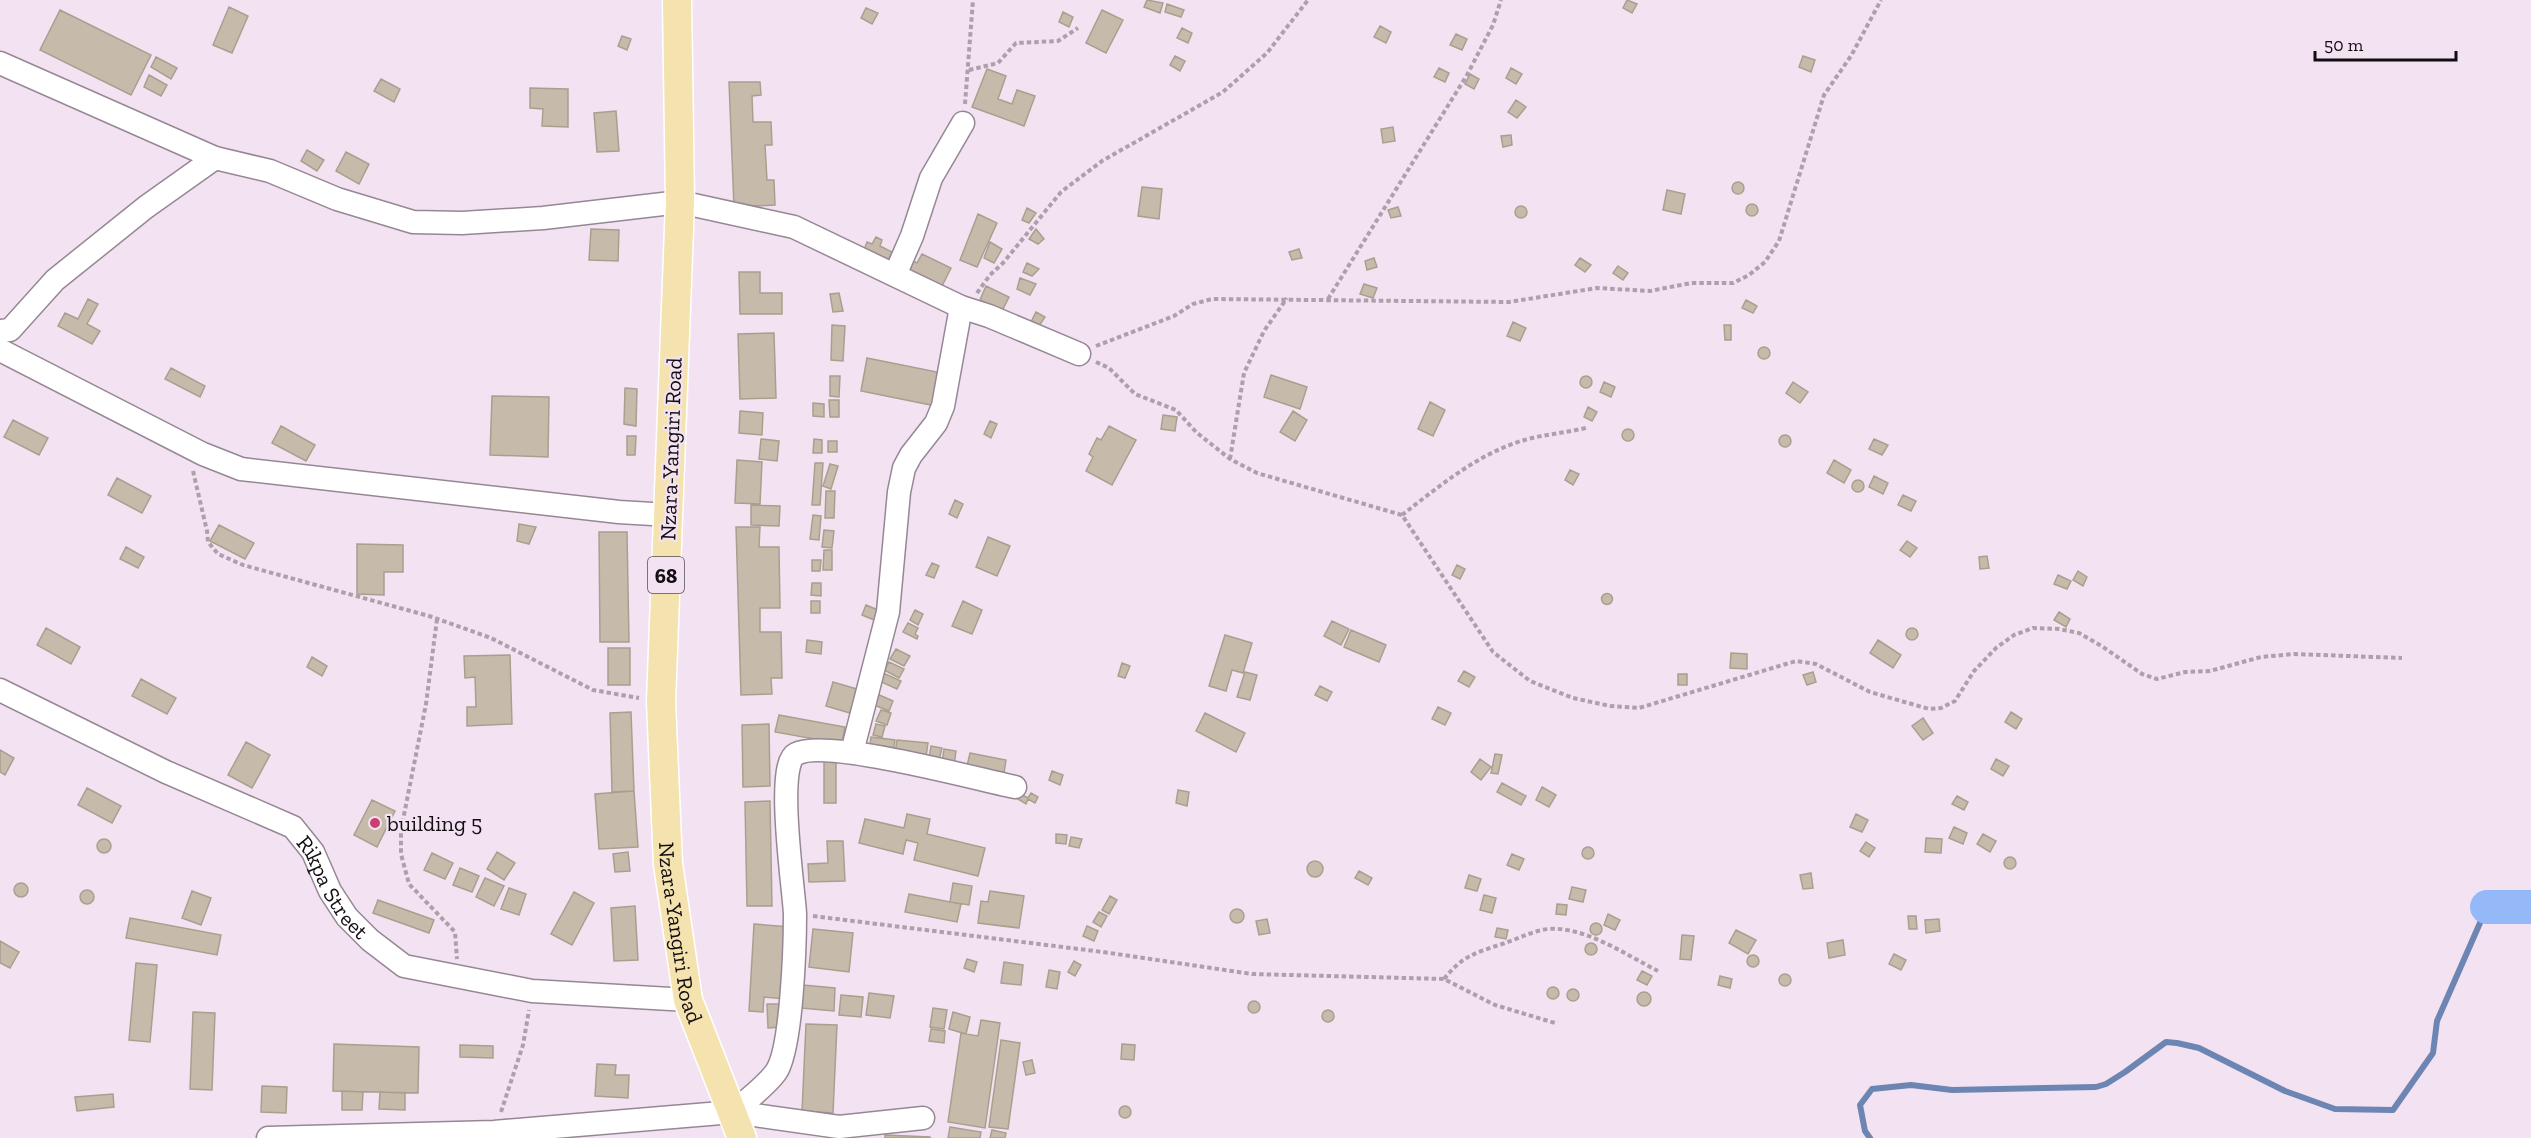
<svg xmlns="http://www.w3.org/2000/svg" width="2531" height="1138" viewBox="0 0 2531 1138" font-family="'Zilla Slab',serif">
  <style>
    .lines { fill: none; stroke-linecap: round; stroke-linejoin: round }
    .stream { stroke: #6d85b3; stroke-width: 6 }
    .river { stroke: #94b8f8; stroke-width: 34 }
    .building { fill: #c6bbab; stroke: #a99f8f; stroke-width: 1.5 }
    .minor-casing { stroke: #968795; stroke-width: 25 }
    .major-casing { stroke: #fff; stroke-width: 31 }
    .path { stroke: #ada0ac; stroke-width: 4; stroke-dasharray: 4.5 3; stroke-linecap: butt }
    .minor { stroke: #fff; stroke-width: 22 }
    .major { stroke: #f4e3af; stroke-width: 28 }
    .poi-dot { fill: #c93e73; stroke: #f3e3f2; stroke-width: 2 }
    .labels { text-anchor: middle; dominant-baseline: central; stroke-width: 4.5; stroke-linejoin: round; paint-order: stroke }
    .shield { fill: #f3e3f2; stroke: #564d54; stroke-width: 1.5 }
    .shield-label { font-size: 21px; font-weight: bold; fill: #120d11 }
    .street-label { font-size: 22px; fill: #120d11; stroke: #f3e3f2 }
    .poi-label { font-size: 22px; fill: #120d11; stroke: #f3e3f2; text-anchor: start }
  </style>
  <rect width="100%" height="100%" fill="#f3e3f2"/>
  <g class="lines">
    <path class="stream" d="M1870,1138L1865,1131L1860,1105L1872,1089L1911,1085L1952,1090L2096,1087L2106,1084L2125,1072L2166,1042L2177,1043L2199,1048L2285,1091L2335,1109L2393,1110L2433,1053L2437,1021L2487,907"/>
    <path class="river" d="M2487,907H2531"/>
  </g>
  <path class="building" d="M1147,0L1163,3L1160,13L1144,7Z
    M1627,0L1637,4L1632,13L1623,8Z
    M1167,4L1184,10L1181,17L1165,12Z
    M229,7L248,16L232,53L213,45Z
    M866,8L878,13L872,24L861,18Z
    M60,10L151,55L131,95L40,50Z
    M1102,10L1123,20L1106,53L1086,43Z
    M1063,12L1073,17L1069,27L1059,22Z
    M1380,26L1391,32L1386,43L1374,37Z
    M1182,28L1192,33L1188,43L1177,38Z
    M1456,34L1467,39L1462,50L1450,45Z
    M622,36L631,39L627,50L618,46Z
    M1175,56L1185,61L1180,71L1170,65Z
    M1803,56L1815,60L1811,72L1799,67Z
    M156,57L177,68L171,79L151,67Z
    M1439,68L1449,73L1445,82L1434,77Z
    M1511,68L1522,74L1516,84L1506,78Z
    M987,69L1006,76L998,99L1012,104L1017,90L1035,96L1024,126L972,107Z
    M1470,74L1479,79L1474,89L1465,84Z
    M149,75L167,85L161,96L144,87Z
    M381,79L400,89L394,102L374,91Z
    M729,82H760L761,95L752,96L753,122H771L772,145H765L767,180H774L775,205L734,207Z
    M530,88L568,89V127L542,126L543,109L530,108Z
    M1516,100L1526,107L1517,118L1508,112Z
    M616,111L619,151L597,152L594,113Z
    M1393,127L1395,141L1383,143L1381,129Z
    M1511,135L1512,145L1503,147L1501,136Z
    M307,150L324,160L317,171L301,161Z
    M346,152L369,164L359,184L336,171Z
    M1732 188a6 6 0 1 1 12 0a6 6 0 1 1-12 0Z
    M1142,187L1162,189L1159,219L1138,216Z
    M1667,190L1685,194L1681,214L1663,210Z
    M1746 210a6 6 0 1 1 12 0a6 6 0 1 1-12 0Z
    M1515 212a6 6 0 1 1 12 0a6 6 0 1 1-12 0Z
    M1398,207L1401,216L1391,218L1388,210Z
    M1027,208L1036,213L1029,223L1022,220Z
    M978,214L997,223L977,267L960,260Z
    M591,229L619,230L618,261L589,260Z
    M1036,229L1044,239L1038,244L1029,239Z
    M876,237L882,240L880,246L892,252L888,261L864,250L867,242L872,244Z
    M990,242L1002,249L994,263L984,258Z
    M1299,249L1302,258L1292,260L1289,252Z
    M922,254L951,268L942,286L908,269L912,260L917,263Z
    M1374,258L1377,267L1367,270L1365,261Z
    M1580,258L1591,265L1585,272L1575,265Z
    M1027,263L1039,269L1032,276L1023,272Z
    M1618,266L1628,273L1623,280L1613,273Z
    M739,272H760V293H782V314H740Z
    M1020,278L1036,284L1030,295L1017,289Z
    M1364,284L1377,288L1373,298L1360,294Z
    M986,286L1009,297L1002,311L980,300Z
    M839,293L843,311L833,312L830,294Z
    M88,299L98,304L87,324L100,331L92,344L58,326L65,313L78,319Z
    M1746,300L1757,306L1753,313L1742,308Z
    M1036,312L1045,317L1039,326L1031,322Z
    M1513,322L1526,328L1520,341L1507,336Z
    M832,325L845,326L843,361L831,360Z
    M1724,325H1731V340H1725Z
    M774,333L776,398L740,399L738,334Z
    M1758 353a6 6 0 1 1 12 0a6 6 0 1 1-12 0Z
    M867,358L942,373L936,406L861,391Z
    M171,368L205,386L200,397L165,379Z
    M1271,375L1307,387L1300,409L1264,397Z
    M1580 382a6 6 0 1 1 12 0a6 6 0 1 1-12 0Z
    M830,376H840L839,397L830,396Z
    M1604,382L1615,387L1611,397L1600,392Z
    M1793,382L1808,392L1800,403L1786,393Z
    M625,388L637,389L636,426L624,424Z
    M492,396L549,397L548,457L490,455Z
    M829,400H839V417H830Z
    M1430,402L1445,410L1433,436L1418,429Z
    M813,403L824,404V417L813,416Z
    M1588,407L1597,412L1592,421L1584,417Z
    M740,411L763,413L762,435L739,433Z
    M1293,411L1307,420L1295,441L1280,432Z
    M1163,415L1177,417L1175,431L1161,429Z
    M13,420L48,438L39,455L4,437Z
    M990,421L997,424L991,438L984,434Z
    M281,426L315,445L306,461L272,443Z
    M1109,426L1136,440L1112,485L1086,471L1093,457L1089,454L1097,438L1101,440Z
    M1622 435a6 6 0 1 1 12 0a6 6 0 1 1-12 0Z
    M1779 441a6 6 0 1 1 12 0a6 6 0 1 1-12 0Z
    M627,436H636L635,455H627Z
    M761,439L779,441L777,461L759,459Z
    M814,439L822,440V453H813Z
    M1874,439L1888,445L1882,455L1869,449Z
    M828,441H837V452H828Z
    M737,460L762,462L760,504L735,503Z
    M1834,460L1851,470L1844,483L1827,473Z
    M815,463H823L820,505H812Z
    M830,464L838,466L831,489L823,486Z
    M1570,470L1579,474L1573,485L1565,480Z
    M1874,476L1888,483L1883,494L1869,487Z
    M117,478L151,496L142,513L108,495Z
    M1852 486a6 6 0 1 1 12 0a6 6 0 1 1-12 0Z
    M826,491H835L834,518H825Z
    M1903,495L1916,501L1911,511L1898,505Z
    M955,500L963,504L957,518L949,514Z
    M751,505L780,506L779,526L751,525Z
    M813,515L821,516L819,540L810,539Z
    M519,524L536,527L529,544L517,541Z
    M219,525L254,543L245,559L210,541Z
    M736,527H760L759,547H779L780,608H760V632H781L782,678H771L772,694L741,695Z
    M824,530L834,531L832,548L822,547Z
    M599,532H627L629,642H600Z
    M988,537L1010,546L997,576L976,567Z
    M1907,541L1917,548L1910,557L1900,550Z
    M357,544L403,545V572H384V595L357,594Z
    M126,547L144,557L138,568L120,559Z
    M824,550H832V570H823Z
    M1987,556L1989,568L1980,569L1979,557Z
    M812,560H821L820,571H812Z
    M932,563L939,566L934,578L926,575Z
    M1457,565L1465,569L1460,579L1452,575Z
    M2078,571L2087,577L2083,586L2073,580Z
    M2058,575L2071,581L2067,589L2054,584Z
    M812,583H821V596L811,595Z
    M1601.5 599a5.5 5.5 0 1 1 11 0a5.5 5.5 0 1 1-11 0Z
    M811,601H820V613H811Z
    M963,601L982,610L972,634L952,626Z
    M866,605L878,610L874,620L862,615Z
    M915,610L923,614L918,625L910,620Z
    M2059,612L2070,619L2066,627L2054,620Z
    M1332,621L1349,629L1341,645L1324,636Z
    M908,623L918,628L915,634L918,636L917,639L903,632Z
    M1906 634a6 6 0 1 1 12 0a6 6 0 1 1-12 0Z
    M46,628L80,647L71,664L37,645Z
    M1351,630L1386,645L1379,662L1344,647Z
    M1225,635L1252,643L1243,673L1232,670L1226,691L1209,686Z
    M807,640L822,642L821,654L806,652Z
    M1878,640L1901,655L1893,668L1870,653Z
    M608,648H630V685H608Z
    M896,649L910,656L904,666L890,659Z
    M1731,653L1747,654V669L1730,668Z
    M510,655L512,724L467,726V707H476L475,677L465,678L464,656Z
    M312,657L327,666L322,676L307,667Z
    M889,662L904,669L899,678L884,670Z
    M1122,663L1130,666L1125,678L1118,676Z
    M1464,671L1475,677L1469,687L1458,681Z
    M1245,672L1257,675L1250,700L1237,697Z
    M1813,672L1816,682L1807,685L1803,675Z
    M883,673L901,681L897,689L879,681Z
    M1678,674H1687V685H1678Z
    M141,679L176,698L167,714L132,696Z
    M833,682L857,689L850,713L826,706Z
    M1320,686L1332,692L1327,701L1315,695Z
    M877,694L893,701L889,711L872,704Z
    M1438,707L1451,713L1445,725L1432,719Z
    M881,710L891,713L887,725L876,721Z
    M631,712L634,791L612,792L610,713Z
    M2011,712L2022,719L2016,729L2005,722Z
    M1205,713L1245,733L1236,752L1196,731Z
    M779,715L845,727L842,744L775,732Z
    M1923,718L1933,733L1923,740L1912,726Z
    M769,724L770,786L743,787L742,725Z
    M876,724L885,726L882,737L873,735Z
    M871,737L895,740L893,753L869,751Z
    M897,740L928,743L926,757L895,754Z
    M246,742L270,755L252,788L228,775Z
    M931,746L942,748L939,760L929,758Z
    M944,749L956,751L954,765L942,763Z
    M0,750L14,758L5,775L0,772Z
    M970,753L1006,760L1004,773L967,766Z
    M1495,754L1502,755L1498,774L1491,773Z
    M1480,759L1491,767L1481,780L1471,772Z
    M1996,759L2009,766L2003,776L1991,769Z
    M824,761H836V803H824Z
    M1052,771L1063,775L1060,785L1049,780Z
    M1502,783L1526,796L1521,805L1497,792Z
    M1542,787L1556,795L1549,807L1536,800Z
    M87,788L121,806L112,823L78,805Z
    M1178,790L1189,792L1187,806L1176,803Z
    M634,791L638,847L599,849L595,794Z
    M1019,793L1028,798L1031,793L1038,797L1035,803L1028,799L1026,804L1016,798Z
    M1957,796L1968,802L1964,810L1952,804Z
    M372,800L395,811L377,847L354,835Z
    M770,801L772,906H747L745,802Z
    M907,814L930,819L927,834L985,848L978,876L914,860L918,843L906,840L903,854L859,843L865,819L904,828Z
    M1856,814L1868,820L1862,832L1850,827Z
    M1954,827L1967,833L1963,844L1949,838Z
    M1056,834L1067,835L1066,844L1056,843Z
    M1983,834L1996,841L1990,852L1977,844Z
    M1071,837L1082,839L1079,848L1069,846Z
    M1926,838L1942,839L1941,853L1925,852Z
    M97 846a7 7 0 1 1 14 0a7 7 0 1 1-14 0Z
    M827,841H843L845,881L809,882L808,864L828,863Z
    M1866,842L1875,848L1869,857L1860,851Z
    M1582 853a6 6 0 1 1 12 0a6 6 0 1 1-12 0Z
    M497,852L515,863L504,880L487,869Z
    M628,852L630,871L615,872L613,854Z
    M432,853L453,863L445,879L424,870Z
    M1512,854L1524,859L1519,870L1507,865Z
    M2004 863a6 6 0 1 1 12 0a6 6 0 1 1-12 0Z
    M1307 869a8 8 0 1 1 16 0a8 8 0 1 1-16 0Z
    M460,868L479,876L472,892L453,885Z
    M1359,871L1372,878L1368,885L1355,878Z
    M1811,873L1813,888L1803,889L1800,875Z
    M1469,875L1481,879L1477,891L1465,888Z
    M485,878L504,886L494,906L476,897Z
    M953,883L972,886L969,905L950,902Z
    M14 890a7 7 0 1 1 14 0a7 7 0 1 1-14 0Z
    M1572,887L1586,890L1583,902L1569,899Z
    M509,888L526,894L519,915L501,909Z
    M80 897a7 7 0 1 1 14 0a7 7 0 1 1-14 0Z
    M192,891L211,898L201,925L182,918Z
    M990,891L1024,896L1019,928L978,923L981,901L988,902Z
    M574,892L594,903L572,945L551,934Z
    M909,894L961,904L957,922L905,912Z
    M1484,895L1496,898L1492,913L1480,910Z
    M1110,896L1117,900L1109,914L1102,910Z
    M378,900L434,920L429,933L373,913Z
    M1557,904L1567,905L1566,915L1556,914Z
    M635,906L638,960L614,961L611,908Z
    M1230 916a7 7 0 1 1 14 0a7 7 0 1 1-14 0Z
    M1099,912L1107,916L1101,927L1093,922Z
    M1608,914L1620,920L1615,930L1604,925Z
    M1908,916H1916L1917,929H1909Z
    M130,918L221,935L217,955L126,938Z
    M1267,919L1270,933L1259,935L1256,921Z
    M1939,919L1940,931L1926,933L1925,920Z
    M1590 929a6 6 0 1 1 12 0a6 6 0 1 1-12 0Z
    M754,924L790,927L785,999L764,997L763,1012L749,1011Z
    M1087,926L1098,931L1094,941L1083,936Z
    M1497,928L1508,930L1506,939L1495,937Z
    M813,929L853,933L849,972L809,967Z
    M1736,930L1756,940L1748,954L1729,943Z
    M1682,935L1694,936L1691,960L1680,959Z
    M1843,940L1845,955L1829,958L1827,943Z
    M0,941L19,952L10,968L0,963Z
    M1585 949a6 6 0 1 1 12 0a6 6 0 1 1-12 0Z
    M1894,954L1906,960L1901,970L1889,964Z
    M1747 961a6 6 0 1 1 12 0a6 6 0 1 1-12 0Z
    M967,959L977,962L974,972L964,968Z
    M1074,961L1081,965L1075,976L1068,972Z
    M1004,962L1023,965L1021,985L1001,983Z
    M136,963L157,965L150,1042L129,1040Z
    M1049,970L1060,972L1057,989L1046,987Z
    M1642,971L1652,976L1647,985L1637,980Z
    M1779 980a6 6 0 1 1 12 0a6 6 0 1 1-12 0Z
    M1720,976L1732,979L1730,988L1718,985Z
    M803,985L835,988L834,1011L801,1008Z
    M1547 993a6 6 0 1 1 12 0a6 6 0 1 1-12 0Z
    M1567 995a6 6 0 1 1 12 0a6 6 0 1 1-12 0Z
    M1637 999a7 7 0 1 1 14 0a7 7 0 1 1-14 0Z
    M869,993L894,996L890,1018L866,1015Z
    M841,995L863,997L861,1017L839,1015Z
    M1248 1007a6 6 0 1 1 12 0a6 6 0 1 1-12 0Z
    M767,1004H781L782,1027L768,1028Z
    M933,1008L947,1010L944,1029L930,1027Z
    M1322 1016a6 6 0 1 1 12 0a6 6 0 1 1-12 0Z
    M193,1012L215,1013L212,1090L190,1089Z
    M953,1012L970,1017L966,1034L949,1029Z
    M981,1020L1000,1023L985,1128L948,1122L961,1033L978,1036Z
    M806,1024L837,1025L833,1113L802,1111Z
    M931,1029L945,1031L944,1043L929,1041Z
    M1001,1040L1020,1043L1008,1129L989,1127Z
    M334,1044L419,1047L418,1093L333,1091Z
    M1122,1044L1135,1045L1134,1060L1121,1059Z
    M460,1045L493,1046V1058L460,1057Z
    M1032,1060L1035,1073L1026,1075L1023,1062Z
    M597,1064L616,1065L615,1075H629L628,1098L595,1096Z
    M262,1086L287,1087L286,1113L261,1112Z
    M342,1091L363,1092L362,1110H342Z
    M380,1092L405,1093V1110L379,1109Z
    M113,1094L114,1107L77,1111L75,1097Z
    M1119 1112a6 6 0 1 1 12 0a6 6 0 1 1-12 0Z
    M950,1127L981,1132L980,1138H948Z
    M992,1130L1006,1133L1005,1138H990Z
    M885,1135L930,1137V1138H885Z"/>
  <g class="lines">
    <g class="minor-casing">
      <g id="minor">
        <path d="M0,63L215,158"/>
        <path d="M895,275L912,236L931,178L963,123"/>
        <path d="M0,331L10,330L55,280L146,207L215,158L270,171L337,199L413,222L462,223L543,218L680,202L794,227L961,307L989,316L1079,354"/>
        <path d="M0,350L203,454L241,469L619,512L669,515"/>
        <path id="s1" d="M0,690L166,772L293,827L313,852L330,891L347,917L370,940L404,966L532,991L688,1000"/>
        <path d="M852,752L888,612L899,492L904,468L911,455L936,423L943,406L961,307"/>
        <path d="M733,1112C746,1101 767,1085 776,1072C792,1049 795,944 795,914C794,890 775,764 796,754C826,738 976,779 1015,787"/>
        <path d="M268,1138L494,1132L733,1112L839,1127L923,1118"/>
      </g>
    </g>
    <g class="major-casing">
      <g id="major">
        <path id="s2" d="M677,0L680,202L661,702L668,864L688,1000L742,1138"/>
      </g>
    </g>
    <path class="path" d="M969,70L998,63L1016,43L1058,41L1078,28
      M965,104L973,0
      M977,293L990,275L1003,263L1061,192L1102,161L1223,92L1267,53L1308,0
      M1328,299L1467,75L1493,25L1501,0
      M1096,346L1174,316L1193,304L1212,299L1509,302L1597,288L1650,291L1691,283H1733L1749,275L1765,262L1779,241L1824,95L1851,56L1881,0
      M1096,362L1109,368L1135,394L1176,410L1196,432L1230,459L1257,473L1402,515L1493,652L1530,681L1573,698L1610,706L1639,708L1796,661L1816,664L1870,692L1929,709L1941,708L1955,701L1974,671L1996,648L2014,635L2033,628L2059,629L2079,633L2103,647L2142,674L2157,679L2185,672L2210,671L2261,657L2294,654L2402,658
      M1230,459L1244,373L1264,331L1287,298
      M193,471L207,531L208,542L218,554L243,565L429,616L491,638L593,690L639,698
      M1402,515C1441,485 1482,450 1532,438C1550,434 1568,432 1586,428
      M437,619L426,704L401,830V854L409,884L455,932L457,959
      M813,916L1103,952L1252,974L1444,979L1495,1005L1555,1023
      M1444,979C1462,956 1475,953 1502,944C1515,940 1528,933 1542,930C1579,922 1626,955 1658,971
      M501,1112L523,1045L529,1010"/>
    <use href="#minor" class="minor"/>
    <use href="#major" class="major"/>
  </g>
  <circle class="poi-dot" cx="375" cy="823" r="6"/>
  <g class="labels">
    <rect class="shield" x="648" y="557" width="36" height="36" rx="4.5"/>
    <g class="shield-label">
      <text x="666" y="575">68</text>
    </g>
    <g class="street-label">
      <text transform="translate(671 449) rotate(-88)">Nzara-Yangiri Road</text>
      <text stroke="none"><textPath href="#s1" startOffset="396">Rikpa Street</textPath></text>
      <text stroke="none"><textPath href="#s2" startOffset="934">Nzara-Yangiri Road</textPath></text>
    </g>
    <g class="poi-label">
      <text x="387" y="823">building 5</text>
    </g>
  </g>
  <path d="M2315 51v9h141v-9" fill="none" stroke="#120d11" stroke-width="3"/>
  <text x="2324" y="51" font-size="18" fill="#120d11" stroke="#f3e3f2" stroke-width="4.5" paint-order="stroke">50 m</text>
</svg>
